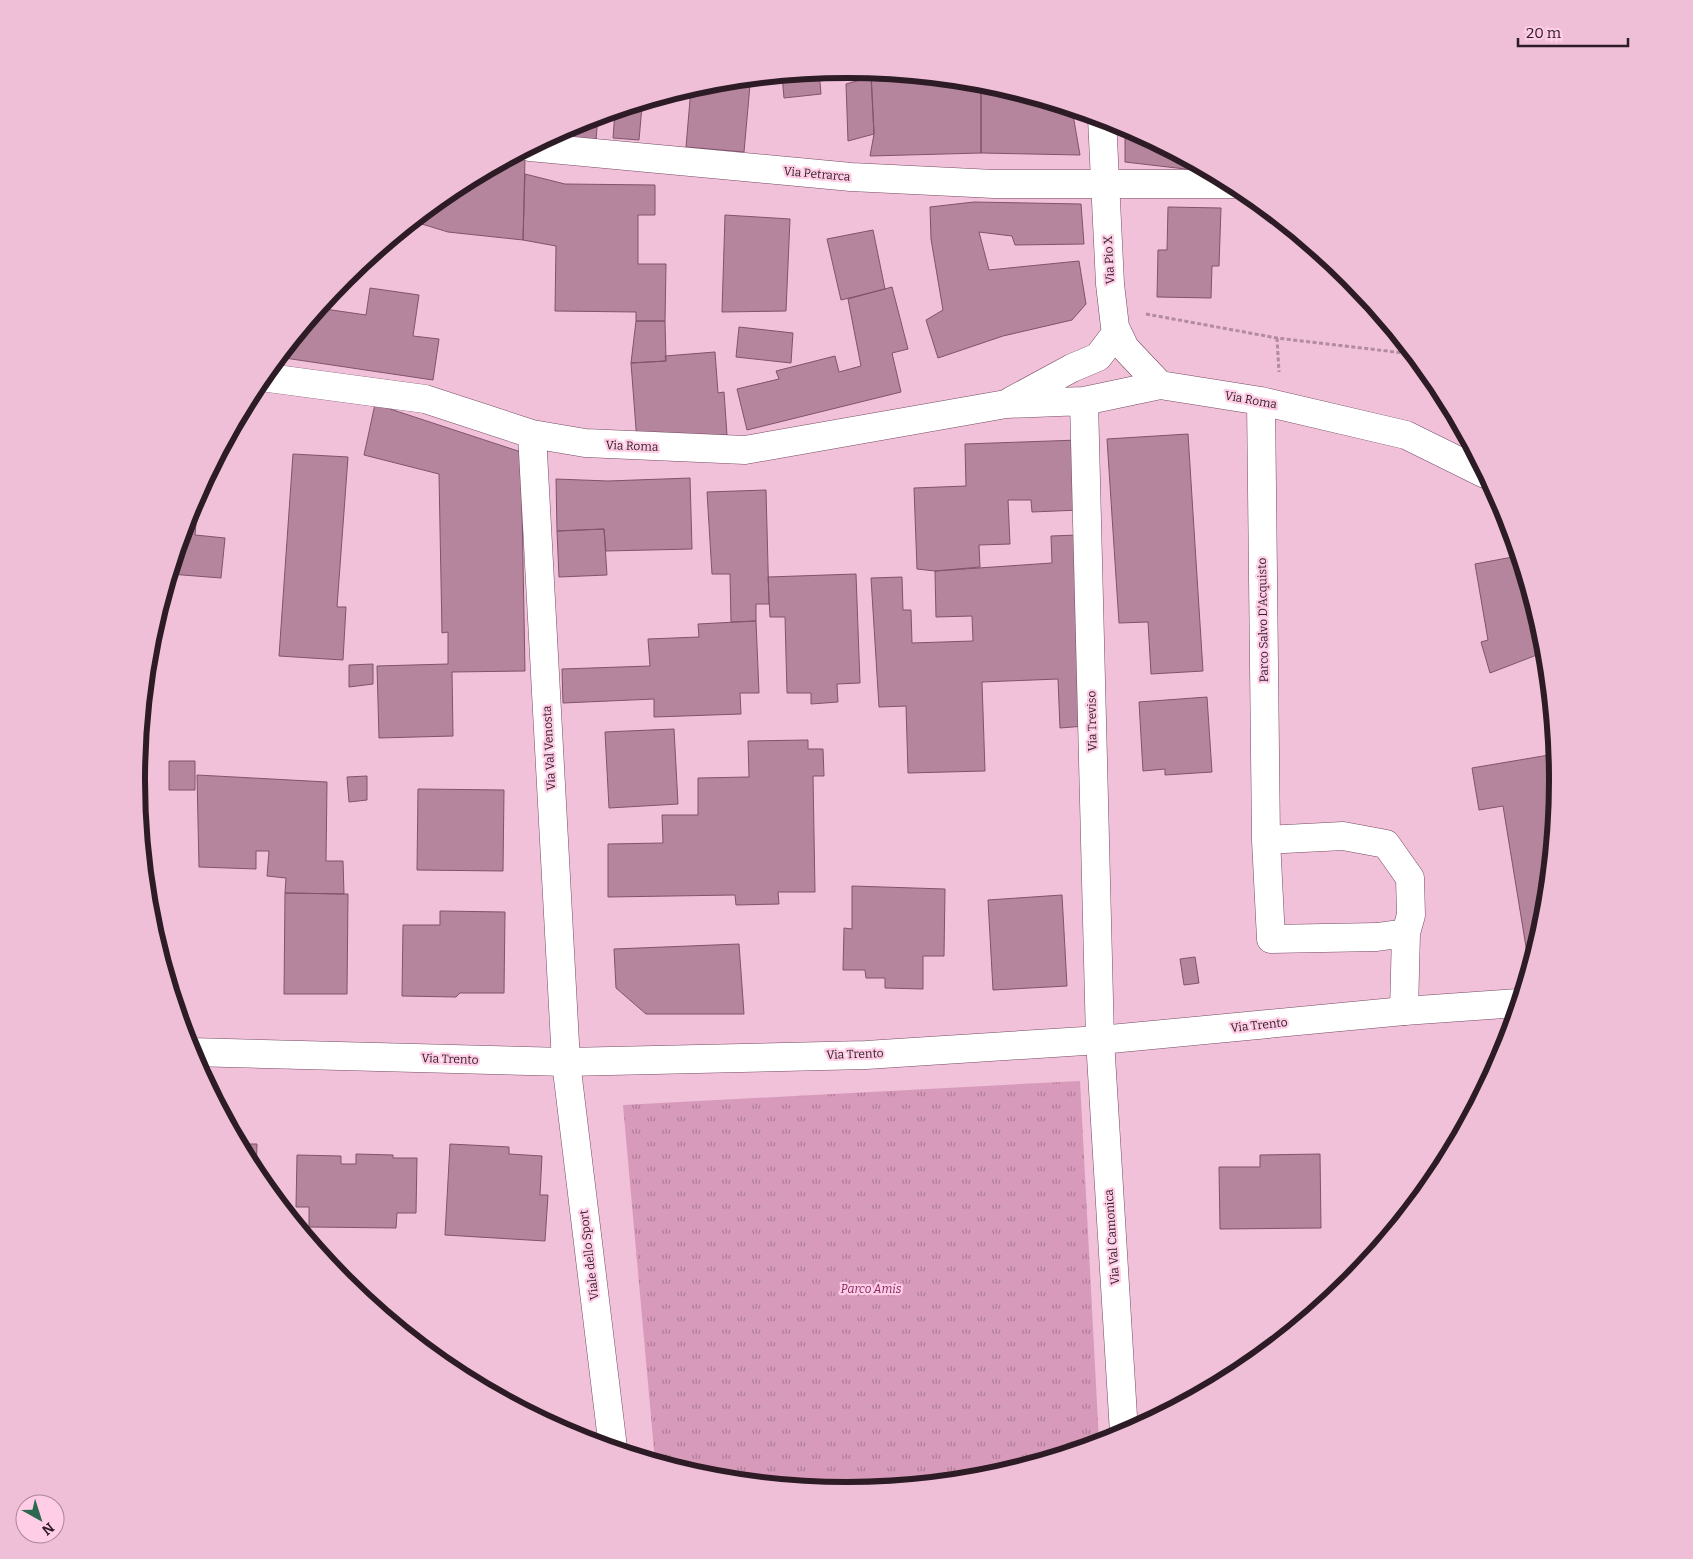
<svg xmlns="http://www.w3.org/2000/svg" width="1693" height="1559" viewBox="0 0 1693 1559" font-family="Bitter,serif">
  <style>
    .grass { fill: url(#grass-tufts) }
    .building { fill: #b4859d; stroke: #7f546a }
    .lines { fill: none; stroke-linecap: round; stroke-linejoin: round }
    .minor-casing { stroke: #754b62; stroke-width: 29 }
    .tertiary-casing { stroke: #754b62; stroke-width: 29 }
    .path { stroke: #b28b9f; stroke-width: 3; stroke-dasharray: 4 2.5; stroke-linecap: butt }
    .minor { stroke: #fff; stroke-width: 28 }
    .tertiary { stroke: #fff; stroke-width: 28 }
    .labels { text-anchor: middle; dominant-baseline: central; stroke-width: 4.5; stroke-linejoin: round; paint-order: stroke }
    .street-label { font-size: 12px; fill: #2d1b25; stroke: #ffcde6 }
    .park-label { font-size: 12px; font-style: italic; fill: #872b63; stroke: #ffcde6 }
    .rim { fill: none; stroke: #2d1b25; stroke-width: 6 }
  </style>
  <defs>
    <pattern id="grass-tufts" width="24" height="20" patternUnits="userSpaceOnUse" patternTransform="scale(1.25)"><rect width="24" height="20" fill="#d79aba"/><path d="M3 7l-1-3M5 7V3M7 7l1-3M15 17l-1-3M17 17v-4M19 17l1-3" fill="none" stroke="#af7d97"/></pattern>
  </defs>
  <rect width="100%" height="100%" fill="#f1c0d9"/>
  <path class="grass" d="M1080,1081L1099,1442L985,1477L883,1487L832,1489L708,1477L655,1461L623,1105Z"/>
  <path class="building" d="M819,71L821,94L784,98L782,75Z
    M871,71L985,82L1003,88L981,91V153L870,156L874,134Z
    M871,77L874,134L848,141L846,84Z
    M708,82L750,85L744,152L686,147L691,88Z
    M1003,88L1072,109L1080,155L981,153V91Z
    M632,105L642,106L639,140L613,138L615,111Z
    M598,116L596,140L550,136L575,123Z
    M1125,126L1206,169L1194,170L1125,162Z
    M509,158H525L523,240L448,232L412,221L452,188L486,170H494V166Z
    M525,174L565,184L655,185V215H638V264H666L665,321H636V312L555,311L556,246L523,240Z
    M974,202L1081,204L1084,244L1015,245L1012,236L979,232L989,270L1079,261L1086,304L1072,320L1003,336L938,358L926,320L943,310L931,239L930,207Z
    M1168,207L1221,208L1219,266H1212L1211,298L1157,297L1158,250H1167Z
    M725,215L790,219L786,311L722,312Z
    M873,230L885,289L841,300L827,239Z
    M892,287L908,349L892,353L901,392L747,430L737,389L779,379L776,371L835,356L839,372L861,366L848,299Z
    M370,288L419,295L413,336L439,339L433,380L278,357L318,308L366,315Z
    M636,321H665L666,361L631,363Z
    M739,327L793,333L791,363L736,357Z
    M715,352L718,393L724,392L727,435L637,442L631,363L666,361L665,356Z
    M375,404L521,452L525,671L452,672L453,736L379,738L377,666L448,664V632L442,633L439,474L364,455Z
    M1188,434L1203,671L1151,674L1148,622L1119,623L1107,439Z
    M1079,440L1081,510L1032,512L1031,500H1008L1010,544L979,545L980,567L935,571L917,569L914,488L966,486L965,444Z
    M293,454L348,457L337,607H346L343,660L279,656Z
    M690,478L692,549L606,551L604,529L557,531L556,479L608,481Z
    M766,490L769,604H756V621L731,622L730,574H712L707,492Z
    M199,491L195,535L225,538L221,578L170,574L190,507Z
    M604,529L607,575L559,577L557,531Z
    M1078,535L1085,726L1060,728L1058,679L982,682L985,771L908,773L906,706L879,707L871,578L902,577L903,610H911L912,643L973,641L972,616L936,617L935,571L1052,563L1051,536Z
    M1518,556L1542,634L1537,635L1542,653L1490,673L1481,642L1488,640L1475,564Z
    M856,574L860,683L837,684L838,702L811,704V693H787L785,617H770L768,577Z
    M756,621L759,693H740L741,714L654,717V699L563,703L562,669L650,666L648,639L699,637L698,624Z
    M373,664V684L349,687V665Z
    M1207,697L1212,772L1165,775V769L1143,771L1139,702Z
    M674,729L678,804L609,808L605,732Z
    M808,740V749H823L824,776H813L815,892H778L779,904L736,905L735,895L608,897V844L663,843L662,815H698V778L749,777L748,741Z
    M1555,754L1557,780L1544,918L1533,952L1527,953L1503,806L1479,810L1472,768Z
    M169,761H195V790H169Z
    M197,775L327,782L326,861H343L344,894L285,893L286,878L267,876L269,851H256V869L199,867Z
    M367,776V800L349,802L347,777Z
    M418,789L504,790L503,871L417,870Z
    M852,886L945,889L944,956H923V989L885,988V978H866L865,970H843L844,928L852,929Z
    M285,893L348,894L347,994H284Z
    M1062,895L1067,986L993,990L988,900Z
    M440,911L505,912L504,993H460L456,997L402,996L403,925H440Z
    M739,944L744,1014H646L616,988L614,949Z
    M1195,957L1199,983L1184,985L1180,959Z
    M239,1144H257L256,1175L255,1174Z
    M450,1144L509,1147V1154L542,1156L540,1195H548L545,1241L445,1235Z
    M356,1154L393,1155V1158H417L416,1213H397L396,1228L309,1227V1207H296L297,1155L341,1156V1164H356Z
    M1320,1154L1321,1228L1220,1229L1219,1167H1260V1155Z"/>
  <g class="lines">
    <g class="minor-casing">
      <path id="minor" d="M1102,118L1110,284L1115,327L1125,348L1160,385
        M530,147L851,177L994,184H1233
        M261,377L425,399L532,434L585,443L745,450L1006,404L1084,401L1160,385L1261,401L1406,435L1485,474
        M1011,401L1072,368L1098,357L1117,332
        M1084,401L1100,1040L1124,1433
        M1261,401L1266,840L1271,939L1377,937L1406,933L1411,915L1410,878L1386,844L1343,836L1266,840
        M532,434L566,1062L613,1448
        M1404,1011L1406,933"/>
    </g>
    <g class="tertiary-casing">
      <path id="tertiary" d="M190,1052L566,1062L866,1055L1100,1040L1404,1011L1518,1003"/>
    </g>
    <path class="path" d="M1146,314L1277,338L1412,354
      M1277,338L1279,372"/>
    <use href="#minor" class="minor"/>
    <use href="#tertiary" class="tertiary"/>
  </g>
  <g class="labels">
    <g class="street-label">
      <text transform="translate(817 174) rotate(5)">Via Petrarca</text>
      <text transform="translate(1109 260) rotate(-93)">Via Pio X</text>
      <text transform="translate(1251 400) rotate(10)">Via Roma</text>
      <text transform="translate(632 446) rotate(2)">Via Roma</text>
      <text transform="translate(1263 620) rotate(-91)">Parco Salvo D'Acquisto</text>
      <text transform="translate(1092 721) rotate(-91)">Via Treviso</text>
      <text transform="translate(549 748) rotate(-93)">Via Val Venosta</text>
      <text transform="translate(1259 1025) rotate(-6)">Via Trento</text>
      <text transform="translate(855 1054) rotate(-2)">Via Trento</text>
      <text transform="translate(450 1059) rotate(2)">Via Trento</text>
      <text transform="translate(1112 1237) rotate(-94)">Via Val Camonica</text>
      <text transform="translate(589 1255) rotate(-97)">Viale dello Sport</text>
    </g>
    <g class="park-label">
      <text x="871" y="1289">Parco Amis</text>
    </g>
  </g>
  <path d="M0 0H1693V1559H0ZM145 780a702 702 0 1 1 1404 0a702 702 0 1 1-1404 0Z" fill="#eebfd7" fill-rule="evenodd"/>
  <path class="rim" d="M145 780a702 702 0 1 1 1404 0a702 702 0 1 1-1404 0Z"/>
  <g transform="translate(40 1519) rotate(141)"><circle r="24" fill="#ffcde6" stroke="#ab8699"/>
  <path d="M0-4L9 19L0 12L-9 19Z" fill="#2b6751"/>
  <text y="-8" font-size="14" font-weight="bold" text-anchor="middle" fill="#2d1b25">N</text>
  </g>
  <path d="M1518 38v8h110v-8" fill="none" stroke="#2d1b25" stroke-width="2.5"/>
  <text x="1526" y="38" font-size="15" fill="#2d1b25" stroke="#ffcde6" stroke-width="4" paint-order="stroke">20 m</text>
</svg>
